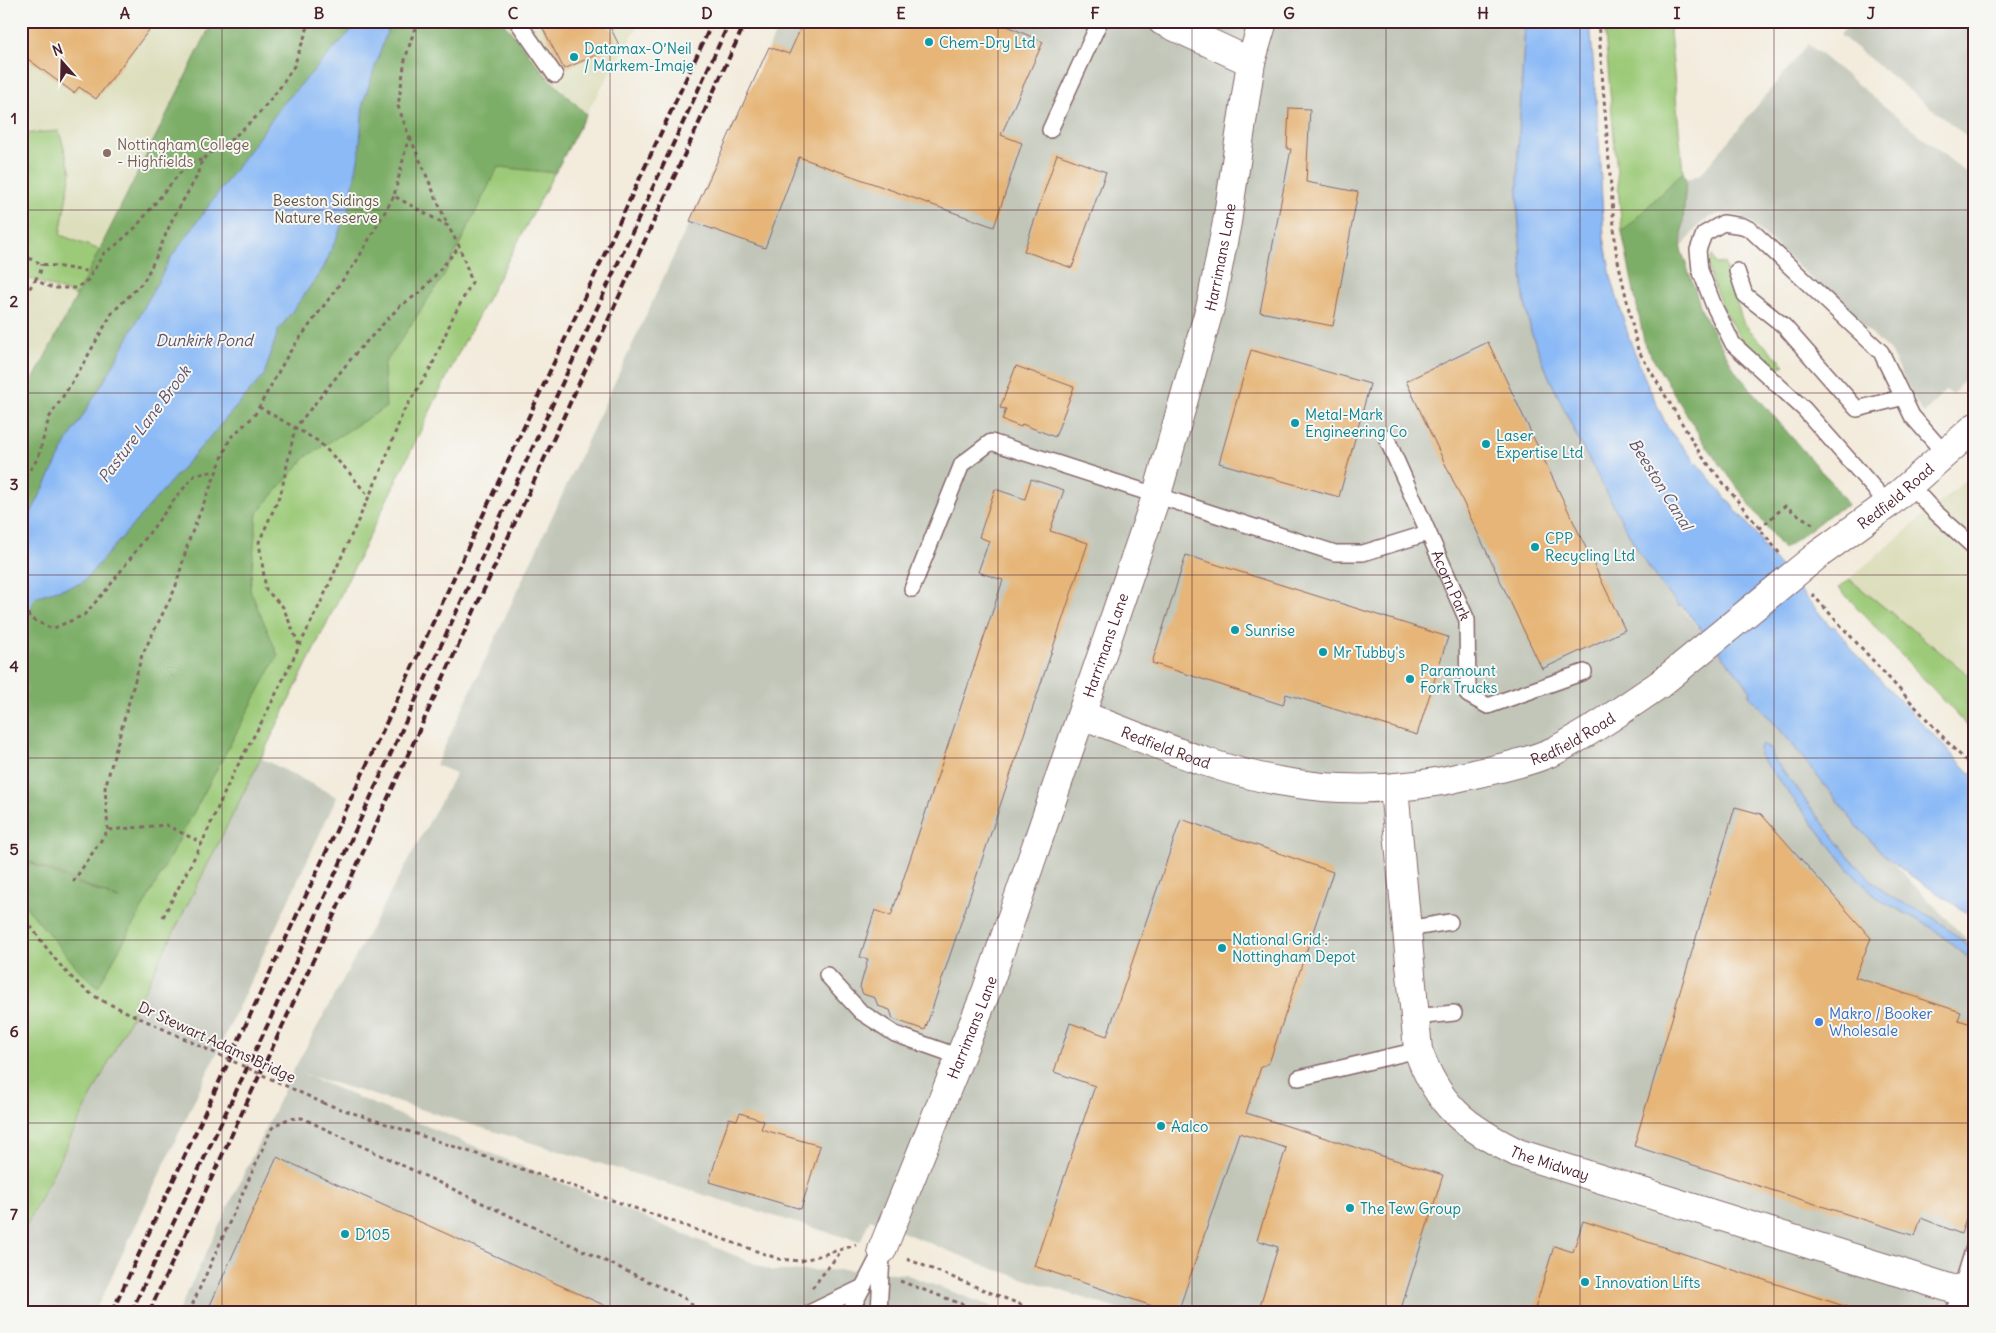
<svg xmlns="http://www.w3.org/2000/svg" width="1996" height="1333" viewBox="0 0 1996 1333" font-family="Delius,sans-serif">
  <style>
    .built { fill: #dddebc }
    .industrial { fill: #c2c6b9 }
    .green { fill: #9cca78; stroke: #737452 }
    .forest { fill: #7dae68; stroke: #64664a }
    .water { fill: #8bbaf6; stroke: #6a6c90 }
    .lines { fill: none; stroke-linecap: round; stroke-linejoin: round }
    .stream { stroke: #8bbaf6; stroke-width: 8 }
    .building { fill: #e6b577 }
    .lane-casing { stroke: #856669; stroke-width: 18 }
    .street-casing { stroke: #856669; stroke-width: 30 }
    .secondary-casing { stroke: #856669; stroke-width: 30 }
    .path { stroke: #856669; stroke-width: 3; stroke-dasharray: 4 4; stroke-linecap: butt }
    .lane { stroke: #fff; stroke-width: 15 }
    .street { stroke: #fff; stroke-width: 28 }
    .secondary { stroke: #fff; stroke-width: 28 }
    .rail { stroke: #4a1f2b; stroke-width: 4; stroke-dasharray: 8 4; stroke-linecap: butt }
    .secondary-bridge-casing { stroke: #856669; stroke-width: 30; stroke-linecap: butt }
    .path-bridge { stroke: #856669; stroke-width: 3; stroke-dasharray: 4 4; stroke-linecap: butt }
    .secondary-bridge { stroke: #fff; stroke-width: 28 }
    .grid { fill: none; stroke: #4a1f2b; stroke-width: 1; stroke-opacity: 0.55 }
    .culture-dot { fill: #0f9aa8; stroke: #f6f6f2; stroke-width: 2 }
    .education-dot { fill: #8d6e63; stroke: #f6f6f2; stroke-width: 2 }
    .shop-dot { fill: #3f7fe0; stroke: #f6f6f2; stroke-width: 2 }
    .labels { text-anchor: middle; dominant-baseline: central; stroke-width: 4; stroke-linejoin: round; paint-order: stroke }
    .culture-label { font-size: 15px; fill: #0d838f; stroke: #f6f6f2; text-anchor: start }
    .education-label { font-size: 15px; fill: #785e54; stroke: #f6f6f2; text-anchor: start }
    .park-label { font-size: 15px; fill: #635242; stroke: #f6f6f2 }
    .street-label { font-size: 15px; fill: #4a1f2b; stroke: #f6f6f2 }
    .shop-label { font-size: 15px; fill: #366cbe; stroke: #f6f6f2; text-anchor: start }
    .water-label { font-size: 16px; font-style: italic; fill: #5e4e68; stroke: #f6f6f2 }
    .neatline { fill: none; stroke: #4a1f2b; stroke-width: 2 }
    .grid-label { font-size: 16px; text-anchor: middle; font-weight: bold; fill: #4a1f2b }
  </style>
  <rect width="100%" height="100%" fill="#f6f6f2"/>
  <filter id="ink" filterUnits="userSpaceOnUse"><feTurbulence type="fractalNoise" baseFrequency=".02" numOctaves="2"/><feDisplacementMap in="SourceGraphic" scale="10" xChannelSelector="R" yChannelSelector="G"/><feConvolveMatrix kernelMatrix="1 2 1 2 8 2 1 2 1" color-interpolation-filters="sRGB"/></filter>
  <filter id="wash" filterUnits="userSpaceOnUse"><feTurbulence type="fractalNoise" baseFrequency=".0096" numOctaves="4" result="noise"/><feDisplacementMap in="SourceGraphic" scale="20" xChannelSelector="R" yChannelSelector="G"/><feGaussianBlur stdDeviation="1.12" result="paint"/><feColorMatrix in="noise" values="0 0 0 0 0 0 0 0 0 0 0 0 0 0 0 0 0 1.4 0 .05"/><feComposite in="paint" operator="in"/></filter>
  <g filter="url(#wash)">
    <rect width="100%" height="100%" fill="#f3ebdb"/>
    <path class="built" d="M21,21H213L74,301L21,400Z
      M501,21H641L586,114L548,78Z
      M1975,470V680L1849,579L1960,485Z"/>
    <path class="industrial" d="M781,21H1525L1518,152V213L1524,298L1531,332L1549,377L1581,445L1638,551L1658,581L1734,669L1750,689L1749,696L1788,739L1856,825L1975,948V1312H1126L991,1268L870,1219L860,1242L300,1073L772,1271L853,1270L905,1274L1006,1312H178L293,1071L456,773L436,765L690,221Z
      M1851,21H1975V143L1840,35Z
      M1808,44L1975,180V363L1953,395L1946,390L1924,414L1919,408L1890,351L1752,224L1740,216L1728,214H1719L1708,218L1697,227L1681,249L1686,180L1701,174Z
      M261,758L337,797L95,1312H21V1239Z"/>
    <path class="green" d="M213,21H501L548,78L586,114L459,352L261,758L21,1237V859H23L21,858V403L77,296L35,280L21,278V134L59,131L71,172L60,235L100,250Z
      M1604,21H1669L1683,172L1622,232Z
      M1712,255L1716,264L1724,263L1743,322L1755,336L1785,365L1773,369C1762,361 1753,353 1744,343C1733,331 1709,282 1709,266C1709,263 1712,258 1712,255Z
      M1849,579L1975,680V734L1839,588Z"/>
    <path class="forest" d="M213,21H360L283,104L170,259L109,373L68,440L29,517L21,537V403L73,303Z
      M370,21H502L548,78L586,114L555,173L498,167L443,277L384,365L386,407L307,456L257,513L250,590L278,655L142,909L98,987L80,971L21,901V859L73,882L119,899L21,858V576L30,598L82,583L264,375L278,331L324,267L348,211L359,155L363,103L389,25Z
      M1683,172L1686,180L1681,249L1703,314L1736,372L1818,468L1832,482L1848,505L1835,511L1783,549L1703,441L1645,346L1622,232Z"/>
    <path class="water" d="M360,21L389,25L363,103L359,155L348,211L324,267L278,331L264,375L82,583L30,598L21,576V537L29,517L68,440L109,373L170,259L283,104Z
      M1525,21H1590L1598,124L1604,237L1611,277L1629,338L1643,374L1668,429L1762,541L1761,544L1831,627L1834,626L1845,639L1852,651L1975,778V918L1907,873L1883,854L1856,825L1788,739L1749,695L1750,689L1681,605L1679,606L1658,581L1638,551L1581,445L1549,377L1531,332L1524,298L1518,213V152Z
      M1762,745L1771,750L1772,757L1854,863L1881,889L1892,897L1936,919L1975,951V963L1931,927L1880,900L1851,872L1759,755V748Z"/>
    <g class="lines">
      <path class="stream" d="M21,617L30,598L36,590"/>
    </g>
    <g id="blocks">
      <path class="building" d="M33,21H156L96,99L79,87L74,93L21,54V36Z
        M539,21H607L619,45L564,69Z
        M804,21H996L1043,42L1001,135L1022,143L994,227L799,157L765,248L690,221L769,47L789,54Z
        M1289,108L1310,109L1306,182L1358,192L1333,326L1260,312L1291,149H1287Z
        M1057,154L1106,172L1072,268L1024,251Z
        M1488,342L1625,630L1542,669L1406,381Z
        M1251,350L1370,384L1339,497L1219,463Z
        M1016,366L1074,387L1055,437L1022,424L1021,427L1002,420L1006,409L1000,408Z
        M1031,479L1064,490L1050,531L1088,543L925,1030L893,1019L890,1010L878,1006L875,998L863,994L860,987L868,959L860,957L875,910L891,916L1003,580L978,572L989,541L979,537L995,489L1025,499Z
        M1186,555L1448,637L1417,735L1286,694L1283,705L1152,663Z
        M1735,807L1761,814L1871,938L1855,977L1961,1012L1958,1020L1975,1025V1190L1961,1234L1921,1218L1915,1236L1634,1146Z
        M1181,819L1333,872L1269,1063L1261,1067L1246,1113L1443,1175L1400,1312H1258L1278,1247L1257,1240L1286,1148L1239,1133L1178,1312H1170L1034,1266L1095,1086L1054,1072L1070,1023L1107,1036Z
        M740,1113L764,1121L761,1129L820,1146L801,1209L709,1182L729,1118L737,1120Z
        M277,1157L619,1312H207Z
        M1583,1221L1850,1308L1849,1312H1534L1554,1246L1573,1252Z"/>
    </g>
  </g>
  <g filter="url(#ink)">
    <use href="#blocks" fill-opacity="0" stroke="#856669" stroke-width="1"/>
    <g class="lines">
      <g class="lane-casing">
        <g id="lane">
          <path d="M517,21L555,75"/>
          <path d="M1050,130L1100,21"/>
          <path d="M1737,271L1745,295L1784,326L1857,409L1904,397"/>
          <path id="s1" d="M1386,437L1467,620L1468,695L1488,706L1584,672"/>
          <path d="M1910,485L1934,511L1975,548"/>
          <path d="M1888,504L1804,409L1733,344L1714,306L1700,270L1698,250L1704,234L1723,223L1743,226L1751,230L1881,352L1912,416L1945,454"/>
          <path d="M912,589L962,464L991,442L1335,553H1363L1428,533"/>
          <path d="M1407,929L1450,922"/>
          <path d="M827,975L861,1012L895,1034L960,1057"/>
          <path d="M1415,1017L1454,1013"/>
          <path d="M1299,1078L1418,1050"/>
          <path d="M811,1312L863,1287"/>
          <path d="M850,1312L882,1250"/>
          <path d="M879,1312L882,1256"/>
          <path d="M1954,1312L1975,1244"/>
        </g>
      </g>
      <g class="street-casing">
        <g id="street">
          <path d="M1162,21L1251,62"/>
          <path id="s2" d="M1394,788L1418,1050C1438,1106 1465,1127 1518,1153L1975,1296"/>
          <path id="s3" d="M882,1250L986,992L1157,494L1211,304L1227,222L1251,62L1263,21"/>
        </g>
      </g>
      <g class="secondary-casing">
        <g id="secondary">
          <path id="s4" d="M1819,554L1888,504L1975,427"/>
          <path id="s5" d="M1082,715C1146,739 1211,769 1279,781C1344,793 1411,790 1474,774C1498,769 1532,761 1554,751C1591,732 1625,708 1660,684"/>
        </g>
      </g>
      <path class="path" d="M1598,21L1616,252L1638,350L1701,455L1780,554
        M410,137L448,226
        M21,255L42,264L92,272
        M35,280L40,273L42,264
        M21,302L35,280L53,288H76L88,280L104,253L116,245L136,227L178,175L193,161L202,160
        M259,407L318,441L348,471L369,497
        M21,483L38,458L49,418L78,373L112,313L144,281L157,255L172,220L196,178L202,160L216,148L232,139L257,116L279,89L294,66L310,21
        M1759,529L1785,506L1814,525
        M1812,594L1954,749L1975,769
        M21,599L30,618L52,629L84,615L108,588L177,496L195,475L216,471
        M299,645L283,607L266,590L259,542L281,493L295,428L355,354L400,306L422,291L459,247
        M108,830L105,788L142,655L175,589L189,540L230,438L254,416L289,353L356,262L394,196
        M73,882L108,830L166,825L202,843
        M21,913C45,945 67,982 103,1001
        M163,917L202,843L233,774L266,714L321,602L382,468L403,412L431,368L452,319L472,282L459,246L448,226L394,196L409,136L398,106L405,60L417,21
        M323,1103L558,1181L779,1259L801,1261L856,1245
        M907,1259L1039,1312
        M900,1281L983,1312
        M812,1288L842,1250
        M189,1312L272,1128C282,1120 289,1118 302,1118L686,1299L700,1312"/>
      <use href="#lane" class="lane"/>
      <use href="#street" class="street"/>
      <use href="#secondary" class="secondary"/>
      <path class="rail" d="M112,1312L713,21
        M131,1312L268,1024L324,898L730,21
        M149,1312L317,952L746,21"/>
      <g class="secondary-bridge-casing">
        <path id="secondary-bridge" d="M1660,684L1819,554"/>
      </g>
      <path class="path-bridge" d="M103,1001L323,1103"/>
      <use href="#secondary-bridge" class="secondary-bridge"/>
    </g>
  </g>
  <path class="grid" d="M222,21V1312M416,21V1312M610,21V1312M804,21V1312M998,21V1312M1192,21V1312M1386,21V1312M1580,21V1312M1774,21V1312M21,210H1975M21,393H1975M21,575H1975M21,758H1975M21,940H1975M21,1123H1975"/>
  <g class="culture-dot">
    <circle cx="929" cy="42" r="5"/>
    <circle cx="574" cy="57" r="5"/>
    <circle cx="1295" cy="423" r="5"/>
    <circle cx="1486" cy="444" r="5"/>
    <circle cx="1535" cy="547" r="5"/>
    <circle cx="1235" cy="630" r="5"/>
    <circle cx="1323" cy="652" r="5"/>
    <circle cx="1410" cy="679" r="5"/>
    <circle cx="1222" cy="948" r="5"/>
    <circle cx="1161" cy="1126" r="5"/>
    <circle cx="1350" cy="1208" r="5"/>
    <circle cx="345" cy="1234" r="5"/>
    <circle cx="1585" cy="1282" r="5"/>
  </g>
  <circle class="education-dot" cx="107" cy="153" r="5"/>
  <circle class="shop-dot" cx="1819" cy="1022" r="5"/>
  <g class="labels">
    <g class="culture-label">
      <text x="939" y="42">Chem-Dry Ltd</text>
      <text x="584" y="48">Datamax-O’Neil<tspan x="584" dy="17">/ Markem-Imaje</tspan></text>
      <text x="1305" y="414">Metal-Mark<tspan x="1305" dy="17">Engineering Co</tspan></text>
      <text x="1496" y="435">Laser<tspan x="1496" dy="17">Expertise Ltd</tspan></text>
      <text x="1545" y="538">CPP<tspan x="1545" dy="17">Recycling Ltd</tspan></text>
      <text x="1245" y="630">Sunrise</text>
      <text x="1333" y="652">Mr Tubby's</text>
      <text x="1420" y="670">Paramount<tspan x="1420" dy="17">Fork Trucks</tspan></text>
      <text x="1232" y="939">National Grid :<tspan x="1232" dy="17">Nottingham Depot</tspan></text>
      <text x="1171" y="1126">Aalco</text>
      <text x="1360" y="1208">The Tew Group</text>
      <text x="355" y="1234">D105</text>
      <text x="1595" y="1282">Innovation Lifts</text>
    </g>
    <g class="education-label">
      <text x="117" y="144">Nottingham College<tspan x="117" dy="17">- Highfields</tspan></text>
    </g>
    <g class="park-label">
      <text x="326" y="200">Beeston Sidings<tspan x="326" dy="17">Nature Reserve</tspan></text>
    </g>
    <g class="street-label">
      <text stroke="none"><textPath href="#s3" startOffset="1050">Harrimans Lane</textPath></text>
      <text stroke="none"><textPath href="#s4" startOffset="96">Redfield Road</textPath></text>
      <text stroke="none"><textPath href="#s1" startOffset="162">Acorn Park</textPath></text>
      <text stroke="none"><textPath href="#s3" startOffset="645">Harrimans Lane</textPath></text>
      <text stroke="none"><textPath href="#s5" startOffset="510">Redfield Road</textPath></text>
      <text stroke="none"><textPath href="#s5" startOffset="90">Redfield Road</textPath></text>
      <text stroke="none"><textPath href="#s3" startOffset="240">Harrimans Lane</textPath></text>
      <text transform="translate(217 1042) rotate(25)">Dr Stewart Adams Bridge</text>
      <text stroke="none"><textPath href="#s2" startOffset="445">The Midway</textPath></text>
    </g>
    <g class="shop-label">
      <text x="1829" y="1013">Makro / Booker<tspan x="1829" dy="17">Wholesale</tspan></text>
    </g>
    <g class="water-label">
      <text x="204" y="340">Dunkirk Pond</text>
      <text transform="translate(144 424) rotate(-53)">Pasture Lane Brook</text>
      <text transform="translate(1661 484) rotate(58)">Beeston Canal</text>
    </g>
  </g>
  <rect width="1996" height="1333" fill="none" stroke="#f6f6f2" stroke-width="55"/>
  <g transform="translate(62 62) rotate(340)" stroke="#f6f6f2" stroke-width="4" paint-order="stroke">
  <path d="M0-4L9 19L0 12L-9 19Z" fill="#4a1f2b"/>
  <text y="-8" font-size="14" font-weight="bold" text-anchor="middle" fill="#4a1f2b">N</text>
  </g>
  <rect x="28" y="28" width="1940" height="1278" class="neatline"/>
  <g class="grid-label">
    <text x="125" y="19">A</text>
    <text x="319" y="19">B</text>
    <text x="513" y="19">C</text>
    <text x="707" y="19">D</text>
    <text x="901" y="19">E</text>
    <text x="1095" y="19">F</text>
    <text x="1289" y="19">G</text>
    <text x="1483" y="19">H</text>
    <text x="1677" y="19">I</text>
    <text x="1871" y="19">J</text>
    <text x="14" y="124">1</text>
    <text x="14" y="307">2</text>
    <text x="14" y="490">3</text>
    <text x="14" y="672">4</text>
    <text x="14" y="855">5</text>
    <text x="14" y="1037">6</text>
    <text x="14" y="1220">7</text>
  </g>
</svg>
